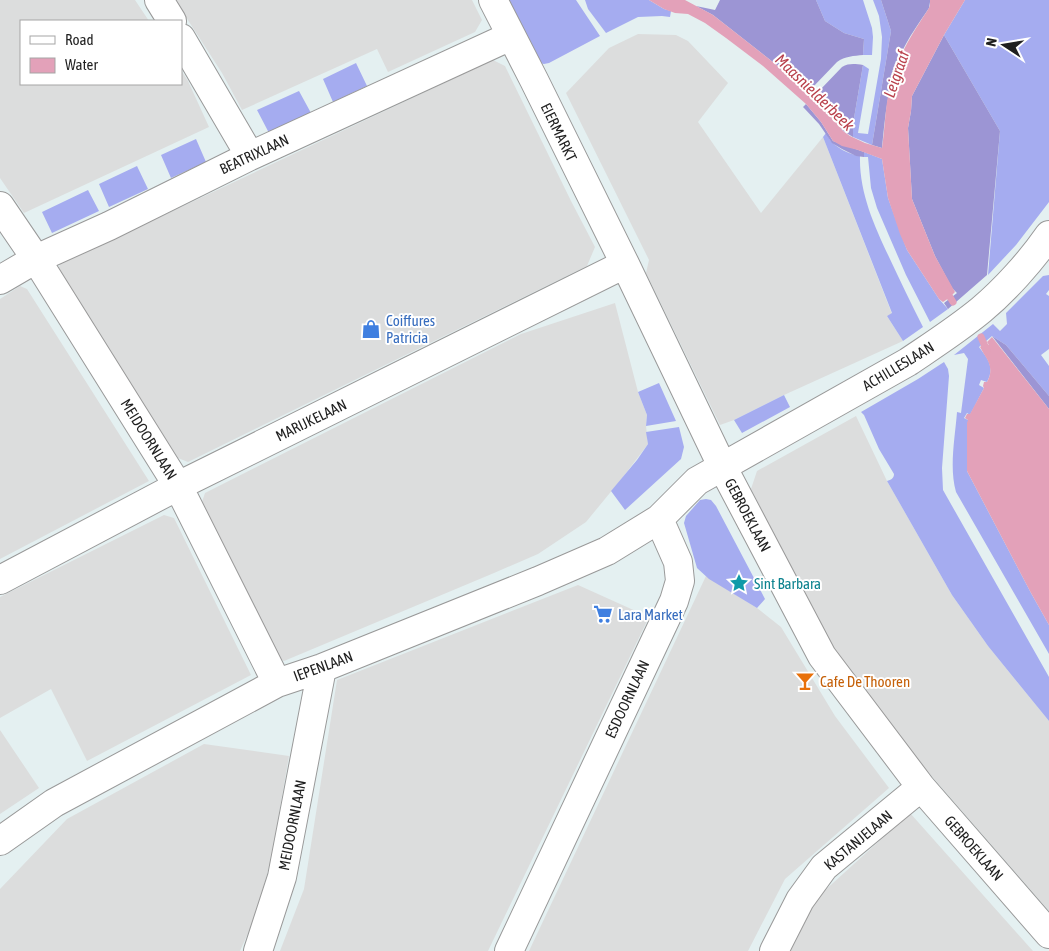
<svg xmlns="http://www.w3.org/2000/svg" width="1049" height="951" viewBox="0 0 1049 951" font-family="'Asap Condensed',sans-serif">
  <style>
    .residential { fill: #dcdddd }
    .grass { fill: #a5acf0 }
    .forest { fill: #9c95d4 }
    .water { fill: #e3a1b9 }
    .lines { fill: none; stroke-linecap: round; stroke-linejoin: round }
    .stream { stroke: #e3a1b9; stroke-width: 7 }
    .street-casing { stroke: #999; stroke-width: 30 }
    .street { stroke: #fff; stroke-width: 28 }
    .labels { text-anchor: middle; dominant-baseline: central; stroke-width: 4; stroke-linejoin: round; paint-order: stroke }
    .street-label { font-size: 15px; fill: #1f1f1f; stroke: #fff }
    .shop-label { font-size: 15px; fill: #366cbe; stroke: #fff; text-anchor: start }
    .culture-label { font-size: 15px; fill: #0d838f; stroke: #fff; text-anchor: start }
    .food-label { font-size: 15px; fill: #c56008; stroke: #fff; text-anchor: start }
    .water-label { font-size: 16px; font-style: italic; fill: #b9414c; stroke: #fff }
  </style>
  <rect width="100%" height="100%" fill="#e4f0f1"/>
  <path class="residential" d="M0,0H135L149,21H21V84H181V70L188,81L209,127L24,213L0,178Z
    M175,0H472L482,20L475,32L388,72L377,49L242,110L222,73Z
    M638,34L676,35L688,41L728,83L698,122L761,213L823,137L892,314L887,316L903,341L784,395L734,420L720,425L646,273L649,260L566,93L609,48Z
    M493,60L505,66L571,201L595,247L587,266L188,462L178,458L58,270L60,264Z
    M20,286L27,289L149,481L0,559V299Z
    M615,303L638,392L647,415L646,426L648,444L623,477L586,522L538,554L494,573L284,661L276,657L202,502L205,493L521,334Z
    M856,416L887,481L952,595L988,646L1049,721V911L895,734L844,666L803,592L751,489L757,471Z
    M164,515L174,518L251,675L87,761L51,689L0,718V597Z
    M706,576L757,608L781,627L835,716L889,788L785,879L748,951H529Z
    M578,585L649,617L488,951H280L304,889L337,680Z
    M0,730L39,788L0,814Z
    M204,744L289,756L271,860L254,920L240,951H0V889L67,819Z
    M910,813L1033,951H784L811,903Z"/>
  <path class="grass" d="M503,0H576L600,36L549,63L544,64L539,63Z
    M585,0H649L664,9L671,11L670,17L662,16L638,17L606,33L588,9Z
    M816,0H863L872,28L873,37L872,55H863L864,39L844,33L825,21Z
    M873,0H881L891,31L872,145L853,137V124L863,65L869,69L858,133L868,134L881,59L882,37L879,16Z
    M965,0H1049V202L1016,245L988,275L1000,131L944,35Z
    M356,63L367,86L333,102L323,79Z
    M299,91L311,113L269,133L257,110Z
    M826,133C828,136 830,141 833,143C840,150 852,155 860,156C859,192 874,225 889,257C900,280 911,304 923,327L903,341L887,316L892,313L823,137Z
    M196,139L206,162L171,178L161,155Z
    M864,152L882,159L888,198L907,250L939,299L948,309L930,322L906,275L877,208L871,188L868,157H864Z
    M137,166L148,189L109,207L99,184Z
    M88,190L99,211L52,233L42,212Z
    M1049,275V290L1046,294L1049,296V349L1041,355L1049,366V396L1006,345L992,336L979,347C988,359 995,367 987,382L981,380L979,385L984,388L970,415L967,413L964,418L968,420L967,471L1031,593L1049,625V654L956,492C949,468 955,438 957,412L961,413L968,359L964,353L954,355L993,324L1000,331L1007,324L1006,313L1043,276Z
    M944,362L948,369L949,376L942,468L943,490L1049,677V721L988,646L952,595L887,481C891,480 894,478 894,474L879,449L864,415L861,412L918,379Z
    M659,383L676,421L646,426L647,415L638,392Z
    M784,395L790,407L742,433L734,420Z
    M679,427L684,447L681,459L625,510L611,491L637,460L648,444L646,432Z
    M706,499L711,500L716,506L765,599L757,608L709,579L697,568L684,523L686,516L700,500Z"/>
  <path class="forest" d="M720,0H816L825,21L844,33L864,39L863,55C854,56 845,56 837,62L813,87L819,91L842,67C849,63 855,64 863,65L853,124V137L843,131L830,112L810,91L713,15L696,6L715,10Z
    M881,0H930V2L929,8C919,23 908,38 901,54C888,84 885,116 882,148L872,145L891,31Z
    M944,35L1000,131L987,275L948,309L944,303L957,293L952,288L935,256L912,199L908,128L911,111L912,96Z
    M806,104L821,122L833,141L864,152V157L856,156L842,149L832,143L819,124L804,108L803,107Z
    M992,336L1006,345L1049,396V409Z"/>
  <path class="water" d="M649,0H685L713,15L810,91L830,112L843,131L850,136L865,143L882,148C885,129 885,109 889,91C895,60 912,34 929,8L930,5V0H965L944,35L912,96L911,111L908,128L912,199L935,256L955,292L950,297L946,293L945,294L949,298L943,302L939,299L907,250L900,234L888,198L882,159L858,150L842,146L833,141L821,122L806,104L763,66L726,38L705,23L688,14L675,13L664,9Z
    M992,337L1049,409V625L1031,593L967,471V423L968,420L965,418L967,414H970L984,388L983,386L984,382H987C995,367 987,360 980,347L985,343L989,345L987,342Z"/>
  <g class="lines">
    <path class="stream" d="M945,289L953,302
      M981,337L987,351"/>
    <g class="street-casing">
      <path id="street" d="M159,0L172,21
        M493,0L534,80L625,264L722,466L822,656L921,787L1049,934
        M181,38L250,156
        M0,206L36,259L178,486L277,683
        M0,280L36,259L109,226L250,156L511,36
        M0,580L178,486L625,264
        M0,841L54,803L277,683L322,668L538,581L607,551L659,519
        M258,951L282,877L322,668
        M509,951L674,601L680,581L678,562L659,519L697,481L908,362C933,345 958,329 981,310C1005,290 1031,261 1049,235
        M774,951L800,900L824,867L921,787"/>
    </g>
    <use href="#street" class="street"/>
  </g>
  <defs>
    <g id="shop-bare" transform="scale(1.5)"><path d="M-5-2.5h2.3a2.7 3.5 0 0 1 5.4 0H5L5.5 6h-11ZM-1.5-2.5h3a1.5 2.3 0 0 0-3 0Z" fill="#3f7fe0" stroke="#fff" stroke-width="2.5" paint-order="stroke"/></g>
    <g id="sight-bare" transform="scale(1.5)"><path d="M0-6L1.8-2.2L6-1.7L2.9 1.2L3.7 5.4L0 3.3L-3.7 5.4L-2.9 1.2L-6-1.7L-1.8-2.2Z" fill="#0f9aa8" stroke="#fff" stroke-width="2.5" paint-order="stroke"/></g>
    <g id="supermarket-bare" transform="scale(1.5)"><path d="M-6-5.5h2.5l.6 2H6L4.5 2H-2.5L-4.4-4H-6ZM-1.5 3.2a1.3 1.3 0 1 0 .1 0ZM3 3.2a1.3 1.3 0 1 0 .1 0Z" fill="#3f7fe0" stroke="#fff" stroke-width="2.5" paint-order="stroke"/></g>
    <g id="bar-bare" transform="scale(1.5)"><path d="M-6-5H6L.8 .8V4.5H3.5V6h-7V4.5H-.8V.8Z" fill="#e8710a" stroke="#fff" stroke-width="2.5" paint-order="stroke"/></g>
  </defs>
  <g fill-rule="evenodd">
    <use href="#shop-bare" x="371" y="329"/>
    <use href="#sight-bare" x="739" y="583"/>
    <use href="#supermarket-bare" x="603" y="614"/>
    <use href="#bar-bare" x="805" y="681"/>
  </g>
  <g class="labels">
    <g class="street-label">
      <text transform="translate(559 132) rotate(64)">EIERMARKT</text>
      <text transform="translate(254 154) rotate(-25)">BEATRIXLAAN</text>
      <text transform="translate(898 366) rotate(-31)">ACHILLESLAAN</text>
      <text transform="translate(311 420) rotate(-26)">MARIJKELAAN</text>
      <text transform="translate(149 439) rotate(58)">MEIDOORNLAAN</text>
      <text transform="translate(748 515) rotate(62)">GEBROEKLAAN</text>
      <text transform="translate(323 666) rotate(-20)">IEPENLAAN</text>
      <text transform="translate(627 699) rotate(-65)">ESDOORNLAAN</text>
      <text transform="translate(292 825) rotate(-79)">MEIDOORNLAAN</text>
      <text transform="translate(858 840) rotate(-40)">KASTANJELAAN</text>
      <text transform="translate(974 848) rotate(49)">GEBROEKLAAN</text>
    </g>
    <g class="shop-label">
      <text x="386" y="320">Coiffures<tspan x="386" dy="17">Patricia</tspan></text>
      <text x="618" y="614">Lara Market</text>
    </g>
    <g class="culture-label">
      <text x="754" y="583">Sint Barbara</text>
    </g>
    <g class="food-label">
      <text x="820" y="681">Cafe De Thooren</text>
    </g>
    <g class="water-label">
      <text transform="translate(896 74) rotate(-71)">Leigraaf</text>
      <text transform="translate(815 92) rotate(44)">Maasnielderbeek</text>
    </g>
  </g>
  <rect x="20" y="20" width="162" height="65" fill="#ffffff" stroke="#a5a5a5"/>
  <rect x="30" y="36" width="25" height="8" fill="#ffffff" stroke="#a5a5a5"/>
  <text x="65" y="45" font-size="15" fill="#1f1f1f">Road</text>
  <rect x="30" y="58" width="25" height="15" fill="#e3a1b9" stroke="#a5a5a5"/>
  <text x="65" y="70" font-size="15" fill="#1f1f1f">Water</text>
  <g transform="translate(1004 45) rotate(282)" stroke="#ffffff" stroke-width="4" paint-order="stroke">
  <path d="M0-4L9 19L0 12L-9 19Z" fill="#1f1f1f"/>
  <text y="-8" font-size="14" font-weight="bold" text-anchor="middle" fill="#1f1f1f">N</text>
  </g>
</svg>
